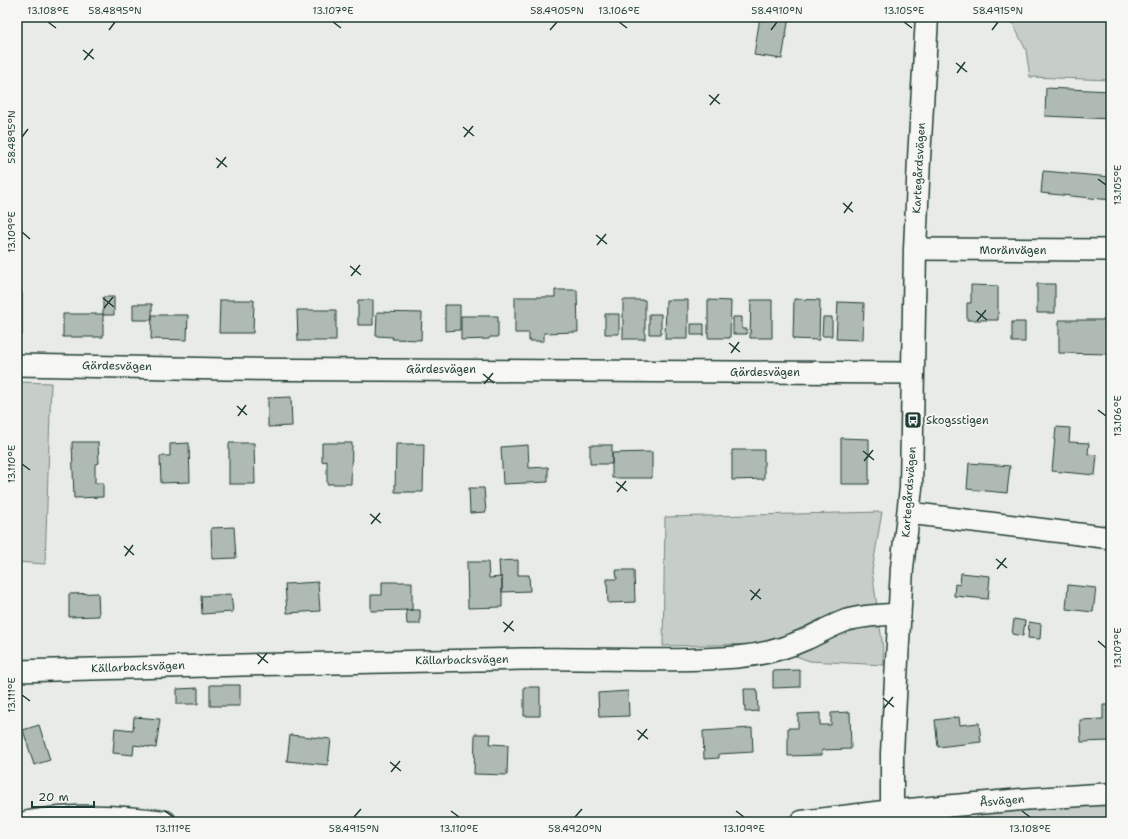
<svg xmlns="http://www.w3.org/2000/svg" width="1128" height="839" viewBox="0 0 1128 839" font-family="'Shantell Sans',sans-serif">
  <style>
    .green { fill: #c7cec9; stroke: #73867e }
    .building { fill: #b0bab5; stroke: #1f3d34 }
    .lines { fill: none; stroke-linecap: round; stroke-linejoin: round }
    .minor-casing { stroke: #1f3d34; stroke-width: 24 }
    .tertiary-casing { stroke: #1f3d34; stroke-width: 25 }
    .minor { stroke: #f6f6f2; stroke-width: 21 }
    .tertiary { stroke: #f6f6f2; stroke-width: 22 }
    .ticks { fill: none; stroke: #1f3d34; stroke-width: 1.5 }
    .labels { text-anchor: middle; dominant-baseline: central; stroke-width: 4; stroke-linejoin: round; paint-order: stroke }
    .street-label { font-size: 11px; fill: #1f3d34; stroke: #f6f6f2 }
    .poi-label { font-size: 11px; fill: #1f3d34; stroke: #f6f6f2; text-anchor: start }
    .neatline { fill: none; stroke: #1f3d34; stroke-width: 1.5 }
    .ticks-label { font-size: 10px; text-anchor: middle; fill: #1f3d34 }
  </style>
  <rect width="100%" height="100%" fill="#e9ebe7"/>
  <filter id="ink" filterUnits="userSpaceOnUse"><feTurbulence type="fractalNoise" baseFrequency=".025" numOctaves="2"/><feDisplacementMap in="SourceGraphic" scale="8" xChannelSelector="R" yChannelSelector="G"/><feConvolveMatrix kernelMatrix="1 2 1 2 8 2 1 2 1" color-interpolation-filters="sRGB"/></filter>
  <g filter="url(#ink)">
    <path class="green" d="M1008,17H1111V80L1030,77L1026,50L1012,22Z
      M17,382L51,383L45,564L17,562Z
      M882,512L872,571L882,641L884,665L810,661L760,644L663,646L665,517Z
      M1111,803V822H971L979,815L994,810Z"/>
    <path class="building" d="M760,17H789L782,59L754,55Z
      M1046,88L1111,91V119L1045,116Z
      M1043,171L1111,177V200L1041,193Z
      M1037,284H1055V313H1037Z
      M971,285L998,286V320H967V303H971Z
      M555,290H577L578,332L544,333V341H529V333H515V297H555Z
      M17,293H22V335H17Z
      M103,297H114V315H103Z
      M794,299L820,300L819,340L793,339Z
      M220,300H254L253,333H219Z
      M358,300H373V325H358Z
      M623,300H645V339H623Z
      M666,300H688V339H665Z
      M708,300L731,301L730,338H708Z
      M751,300H772V338H750Z
      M838,302L864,303L863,340L836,339Z
      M133,304H152V320H133Z
      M445,305H460V330L445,331Z
      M297,310H336V341H298Z
      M377,312L422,313L421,340L392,339L393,337L376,336Z
      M63,314H103V337H63Z
      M605,314H619V334H605Z
      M649,314H661V334H649Z
      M152,315H188L187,340L151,339Z
      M461,316H498V337H490L489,339L461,340Z
      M733,317H742V329H747V334H733Z
      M823,317H832V336H822Z
      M1059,320H1111V354L1059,353Z
      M1012,322H1025V342H1012Z
      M691,324H704V335H691Z
      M291,397L292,426L268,427V398Z
      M1056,427L1070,428L1069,442L1089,443L1088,454L1097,455L1095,475L1052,471Z
      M841,438L869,439V484H841Z
      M72,442H98L99,463L95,464V483H103V497L74,498Z
      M189,443L190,482L161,483L160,456H170V444Z
      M229,443H254L255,484H229Z
      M322,443H352L351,484H327V461L322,462Z
      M396,444H424L423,492H395Z
      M528,445L529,468L548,467V482L503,484L501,447Z
      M590,445H612V464H590Z
      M732,450H764V479L732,480Z
      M652,452V478H612V453Z
      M969,463L1010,466L1007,493L967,489Z
      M469,488H484L486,512L470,513Z
      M234,527L236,558L212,559L211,528Z
      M518,560V575H529L530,591L502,592V577H500L499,561Z
      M467,562H488L489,578L502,577V607L468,608Z
      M616,570H634L635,602L608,603L607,579H617Z
      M961,573L990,576L988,599L954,596L955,584L960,585Z
      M318,582L320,611L287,613L285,584Z
      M382,582H412V610L371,611V595H382Z
      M1068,585L1096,588L1093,612L1066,609Z
      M98,593L99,616L69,617V594Z
      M231,594L233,612L202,614L201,596Z
      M406,610H420V624H407Z
      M1014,619L1025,621L1023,636L1012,634Z
      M1029,622L1041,624L1040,639L1028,638Z
      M800,670V687L773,688V671Z
      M210,685H240V706H210Z
      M524,687H540V716H524Z
      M198,688V704H177V689Z
      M744,689H757L758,711L745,712Z
      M628,691L629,716L599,717L598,693Z
      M1103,705H1111V741L1081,742L1080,720L1103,719Z
      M850,712L851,749L822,750V755L788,756V728H798V714L820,713V725H831V713Z
      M134,717L160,719L156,748L134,745L133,755L113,753L115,728L133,730Z
      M959,717L960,725L979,723L981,742L938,747L935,720Z
      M39,725L50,760L34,765L23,730Z
      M752,728L753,752L719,754V758L704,759L703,731Z
      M475,734H491L490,744L508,745L507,775L474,774Z
      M290,735L331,739L328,765L287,761Z"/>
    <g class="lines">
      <g class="minor-casing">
        <path id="minor" d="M915,249L1111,250
          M17,365L226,369L913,373
          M909,513L1111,538
          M17,671C185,666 354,662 522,659C594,657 666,663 737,657C761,655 784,649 806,639C819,633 833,625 847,620C864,615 882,615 900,614
          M892,811L1027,799L1105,794L1111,795"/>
      </g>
      <g class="tertiary-casing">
        <path id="tertiary" d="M28,822C77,814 117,816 165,822
          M802,822L892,811
          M894,822L892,811V753L902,568L911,488L915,249L919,159L927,17"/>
      </g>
      <use href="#minor" class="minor"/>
      <use href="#tertiary" class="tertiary"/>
    </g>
  </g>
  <path class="ticks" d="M48,22L56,28M333,22L341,28M619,22L627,28M904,22L912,28M109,30L115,22M550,30L557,22M771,30L777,22M992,30L998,22M83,50L94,59M84,60L93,49M956,63L967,72M957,73L965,62M709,95L720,104M710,105L719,94M463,127L474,136M22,137L28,129M464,137L473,126M216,158L227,167M217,168L226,157M1098,179L1106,185M843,203L853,212M844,213L852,202M22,232L30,239M596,235L607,244M597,245L606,234M350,266L361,275M351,276L360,265M103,298L114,307M104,308L113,297M976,311L987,320M977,321L986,310M729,343L740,352M731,353L739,342M483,374L494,383M484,384L493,373M237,406L247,415M1098,410L1106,416M238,416L246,405M863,451L874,460M864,461L873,450M22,464L30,470M616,482L627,491M617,492L626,481M370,514L381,523M371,524L380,513M124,546L134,555M125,556L133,545M996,559L1007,568M997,569L1006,558M750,590L761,599M751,600L760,589M503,622L514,631M504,632L513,621M1098,641L1106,648M257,654L268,663M258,664L267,653M22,695L30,701M883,698L894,707M884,708L893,697M637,730L648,739M638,740L647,729M390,762L401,771M391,772L400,761M165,811L173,817M451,811L459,817M736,811L744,817M1022,811L1030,817M354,817L361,809M575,817L582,809"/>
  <defs>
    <g id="bus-square" transform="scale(0.9)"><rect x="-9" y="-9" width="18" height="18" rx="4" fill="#1f3d34" stroke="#f6f6f2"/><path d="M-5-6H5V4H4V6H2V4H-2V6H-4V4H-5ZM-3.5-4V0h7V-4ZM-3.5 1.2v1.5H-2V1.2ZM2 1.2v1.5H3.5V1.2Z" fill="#fff"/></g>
  </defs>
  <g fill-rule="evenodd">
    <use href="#bus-square" x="913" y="420"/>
  </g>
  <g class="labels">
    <g class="street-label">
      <text transform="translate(919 168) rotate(-87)">Kartegårdsvägen</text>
      <text x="1013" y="250">Moränvägen</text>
      <text transform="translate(117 366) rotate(1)">Gärdesvägen</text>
      <text x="441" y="369">Gärdesvägen</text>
      <text x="765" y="372">Gärdesvägen</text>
      <text transform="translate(909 492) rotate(-86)">Kartegårdsvägen</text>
      <text transform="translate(462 660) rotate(-1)">Källarbacksvägen</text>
      <text transform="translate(138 667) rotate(-2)">Källarbacksvägen</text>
      <text transform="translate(1002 801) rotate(-5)">Åsvägen</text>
    </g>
    <g class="poi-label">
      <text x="926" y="420">Skogsstigen</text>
    </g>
  </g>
  <rect width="1128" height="839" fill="none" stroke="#f6f6f2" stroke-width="44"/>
  <path d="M32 801v6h62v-6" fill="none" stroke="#1f3d34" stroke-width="2"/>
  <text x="38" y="801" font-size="12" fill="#1f3d34" stroke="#f6f6f2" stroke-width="3" paint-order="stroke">20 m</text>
  <rect x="22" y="22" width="1084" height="795" class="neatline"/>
  <g class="ticks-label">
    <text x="48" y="14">13.108°E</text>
    <text x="115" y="14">58.4895°N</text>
    <text x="333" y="14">13.107°E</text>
    <text x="557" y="14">58.4905°N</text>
    <text x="619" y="14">13.106°E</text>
    <text x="777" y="14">58.4910°N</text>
    <text x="904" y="14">13.105°E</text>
    <text x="998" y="14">58.4915°N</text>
    <text transform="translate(11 137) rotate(-90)" y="4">58.4895°N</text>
    <text transform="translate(1117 185) rotate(-90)" y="4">13.105°E</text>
    <text transform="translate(11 232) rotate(-90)" y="4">13.109°E</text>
    <text transform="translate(1117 416) rotate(-90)" y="4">13.106°E</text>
    <text transform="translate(11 464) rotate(-90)" y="4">13.110°E</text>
    <text transform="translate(1117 648) rotate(-90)" y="4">13.107°E</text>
    <text transform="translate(11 695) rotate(-90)" y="4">13.111°E</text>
    <text x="173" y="832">13.111°E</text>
    <text x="354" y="832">58.4915°N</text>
    <text x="459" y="832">13.110°E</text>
    <text x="575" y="832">58.4920°N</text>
    <text x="744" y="832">13.109°E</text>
    <text x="1030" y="832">13.108°E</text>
  </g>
</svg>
